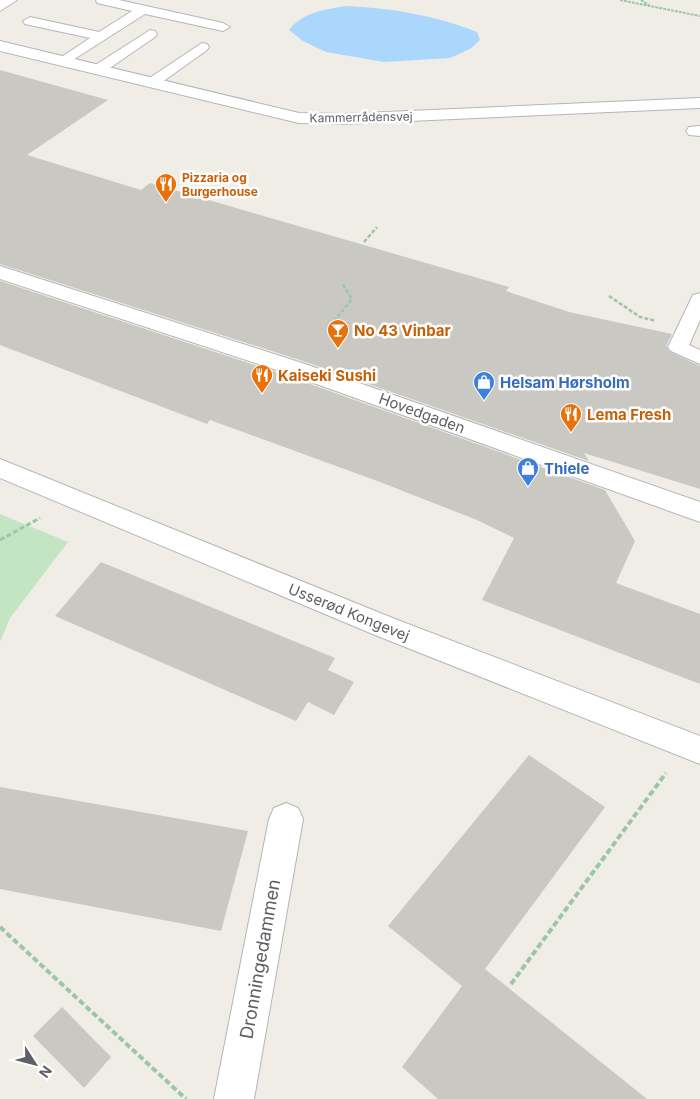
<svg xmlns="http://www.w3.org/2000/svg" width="700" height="1099" viewBox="0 0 700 1099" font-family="Inter,sans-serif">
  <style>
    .green { fill: #c4e5c4 }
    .water { fill: #aad7fb }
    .building { fill: #cac8c2 }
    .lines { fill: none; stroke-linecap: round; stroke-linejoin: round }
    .service-casing { stroke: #b3b6ba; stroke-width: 2 }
    .pedestrian-casing { stroke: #b3b6ba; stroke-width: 2 }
    .minor-casing { stroke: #b3b6ba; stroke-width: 2 }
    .tertiary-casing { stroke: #b3b6ba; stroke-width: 2 }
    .secondary-casing { stroke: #b4b8bc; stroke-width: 2 }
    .path-far3 { stroke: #9dc6a9; stroke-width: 2; stroke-dasharray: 3 1; stroke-linecap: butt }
    .path-far2 { stroke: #9dc6a9; stroke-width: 2.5; stroke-dasharray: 4 2; stroke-linecap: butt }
    .path-far1 { stroke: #9dc6a9; stroke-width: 3; stroke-dasharray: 5 2.5; stroke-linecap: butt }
    .path { stroke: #9dc6a9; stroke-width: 4; stroke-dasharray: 6 3; stroke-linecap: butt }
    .service { fill: #fff; fill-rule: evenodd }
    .pedestrian { fill: #fff; fill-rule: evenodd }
    .minor { fill: #fff; fill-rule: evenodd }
    .tertiary { fill: #fff; fill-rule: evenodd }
    .secondary { fill: #fff; fill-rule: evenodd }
    .labels { text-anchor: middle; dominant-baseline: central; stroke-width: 5; stroke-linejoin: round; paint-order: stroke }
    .far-street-label { font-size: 12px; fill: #5d6165; stroke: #fff }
    .far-food-label { font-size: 12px; font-weight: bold; fill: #c56008; stroke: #fff; text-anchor: start }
    .food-label { font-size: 15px; font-weight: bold; fill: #c56008; stroke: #fff; text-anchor: start }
    .shop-label { font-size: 15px; font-weight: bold; fill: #366cbe; stroke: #fff; text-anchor: start }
    .street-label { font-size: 15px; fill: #5d6165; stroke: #fff }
    .near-street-label { font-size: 18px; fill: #5d6165; stroke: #fff }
  </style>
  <rect width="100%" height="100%" fill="#efede6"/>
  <path class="green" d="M0,514L68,542L10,618L0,642Z"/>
  <path class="water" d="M345,6C391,8 434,15 477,32L480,40L470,49L450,58L384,62L326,52L303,41L289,30C303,12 324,10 345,6Z"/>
  <path class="building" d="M0,70L108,100L27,155L141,190L150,183L509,287L506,291L569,312L672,334L666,346L670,352L700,366V489L584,453L589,461L303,361L0,264Z
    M0,281L285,375L605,490L635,541L616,583L700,614V684L482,600L514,538L477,520L380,482L210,420L207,424L0,345Z
    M101,562L335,658L328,670L354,682L334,715L308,702L296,721L55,616Z
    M529,755L605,807L485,969L647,1099H438L402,1067L462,986L388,926Z
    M0,787L248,831L221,931L0,889Z
    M62,1007L111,1057L84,1088L33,1036Z"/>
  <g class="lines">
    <g class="service-casing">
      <path id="service" d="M96,0H119L223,23L230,27L223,31L145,14L65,65L58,61L60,58L90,38L25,24L23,21L30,17L99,32L132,11L97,3Z
        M150,30L155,31L157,34L155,37L104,72H94L92,69L94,66Z
        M202,43L207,44L209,47L207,50L158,85H148L146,82L148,79Z
        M700,293V320L689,345L700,350V364L671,351L668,347L691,299L693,295Z"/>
    </g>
    <g class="pedestrian-casing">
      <path id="pedestrian" d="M0,266L302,363L700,502V522L286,373L0,279Z"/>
    </g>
    <g class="minor-casing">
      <path id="minor" d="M0,41L299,113L342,114L700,98V108L342,124L299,123L0,51Z
        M700,126V136L689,135L686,131L689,127Z
        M286,803L298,808L303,819L254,1099H214L269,819L274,808Z"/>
    </g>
    <g class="tertiary-casing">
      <path id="tertiary" d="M0,459L395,619L700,736V764L375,635L0,478Z"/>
    </g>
    <g class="secondary-casing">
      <path id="secondary" d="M0,0H17L0,11Z"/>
    </g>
    <path class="path-far3" d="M620,0L700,16
      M641,0L650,6"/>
    <path class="path-far2" d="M364,242L377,227
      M609,296L640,317L656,321
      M330,326L352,299L342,283"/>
    <path class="path-far1" d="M0,540L40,518"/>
    <path class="path" d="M0,927L186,1099
      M511,984L666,773"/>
    <use href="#service" class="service"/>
    <use href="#pedestrian" class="pedestrian"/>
    <use href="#minor" class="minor"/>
    <use href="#tertiary" class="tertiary"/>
    <use href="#secondary" class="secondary"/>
  </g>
  <defs>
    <g id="restaurant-pin" transform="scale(1.125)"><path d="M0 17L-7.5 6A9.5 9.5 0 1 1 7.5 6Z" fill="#e8710a" stroke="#fff"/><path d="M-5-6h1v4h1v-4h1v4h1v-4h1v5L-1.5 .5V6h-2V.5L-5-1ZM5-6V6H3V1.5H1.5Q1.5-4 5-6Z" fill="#fff"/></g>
    <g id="bar-pin" transform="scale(1.125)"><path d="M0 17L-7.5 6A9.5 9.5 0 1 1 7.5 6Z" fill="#e8710a" stroke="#fff"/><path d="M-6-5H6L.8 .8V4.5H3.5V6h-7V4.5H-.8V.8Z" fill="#fff"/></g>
    <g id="shop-pin" transform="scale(1.125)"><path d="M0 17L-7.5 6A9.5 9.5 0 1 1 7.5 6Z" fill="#3f7fe0" stroke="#fff"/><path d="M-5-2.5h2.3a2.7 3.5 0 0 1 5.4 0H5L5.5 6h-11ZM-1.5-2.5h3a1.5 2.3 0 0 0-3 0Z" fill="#fff"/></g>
  </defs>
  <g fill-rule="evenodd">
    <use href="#restaurant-pin" x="166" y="184"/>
    <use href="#bar-pin" x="338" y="330"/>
    <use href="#restaurant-pin" x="262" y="375"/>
    <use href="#shop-pin" x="484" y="382"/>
    <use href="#restaurant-pin" x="571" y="414"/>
    <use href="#shop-pin" x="528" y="468"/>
  </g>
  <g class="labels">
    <g class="far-street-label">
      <text transform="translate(361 117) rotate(-1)">Kammerrådensvej</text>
    </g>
    <g class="far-food-label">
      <text x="182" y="177">Pizzaria og<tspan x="182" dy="14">Burgerhouse</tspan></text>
    </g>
    <g class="food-label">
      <text x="354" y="330">No 43 Vinbar</text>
      <text x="278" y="375">Kaiseki Sushi</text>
      <text x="587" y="414">Lema Fresh</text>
    </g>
    <g class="shop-label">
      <text x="500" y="382">Helsam Hørsholm</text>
      <text x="544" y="468">Thiele</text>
    </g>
    <g class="street-label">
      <text transform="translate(422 413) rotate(20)">Hovedgaden</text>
      <text transform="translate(349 612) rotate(22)">Usserød Kongevej</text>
    </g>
    <g class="near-street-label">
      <text transform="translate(260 959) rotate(-80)">Dronningedammen</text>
    </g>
  </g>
  <g transform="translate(35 1064) rotate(126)" stroke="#ffffff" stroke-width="4" paint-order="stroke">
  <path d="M0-4L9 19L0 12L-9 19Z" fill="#5d6165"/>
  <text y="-8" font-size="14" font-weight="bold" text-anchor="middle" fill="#5d6165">N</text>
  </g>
</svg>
